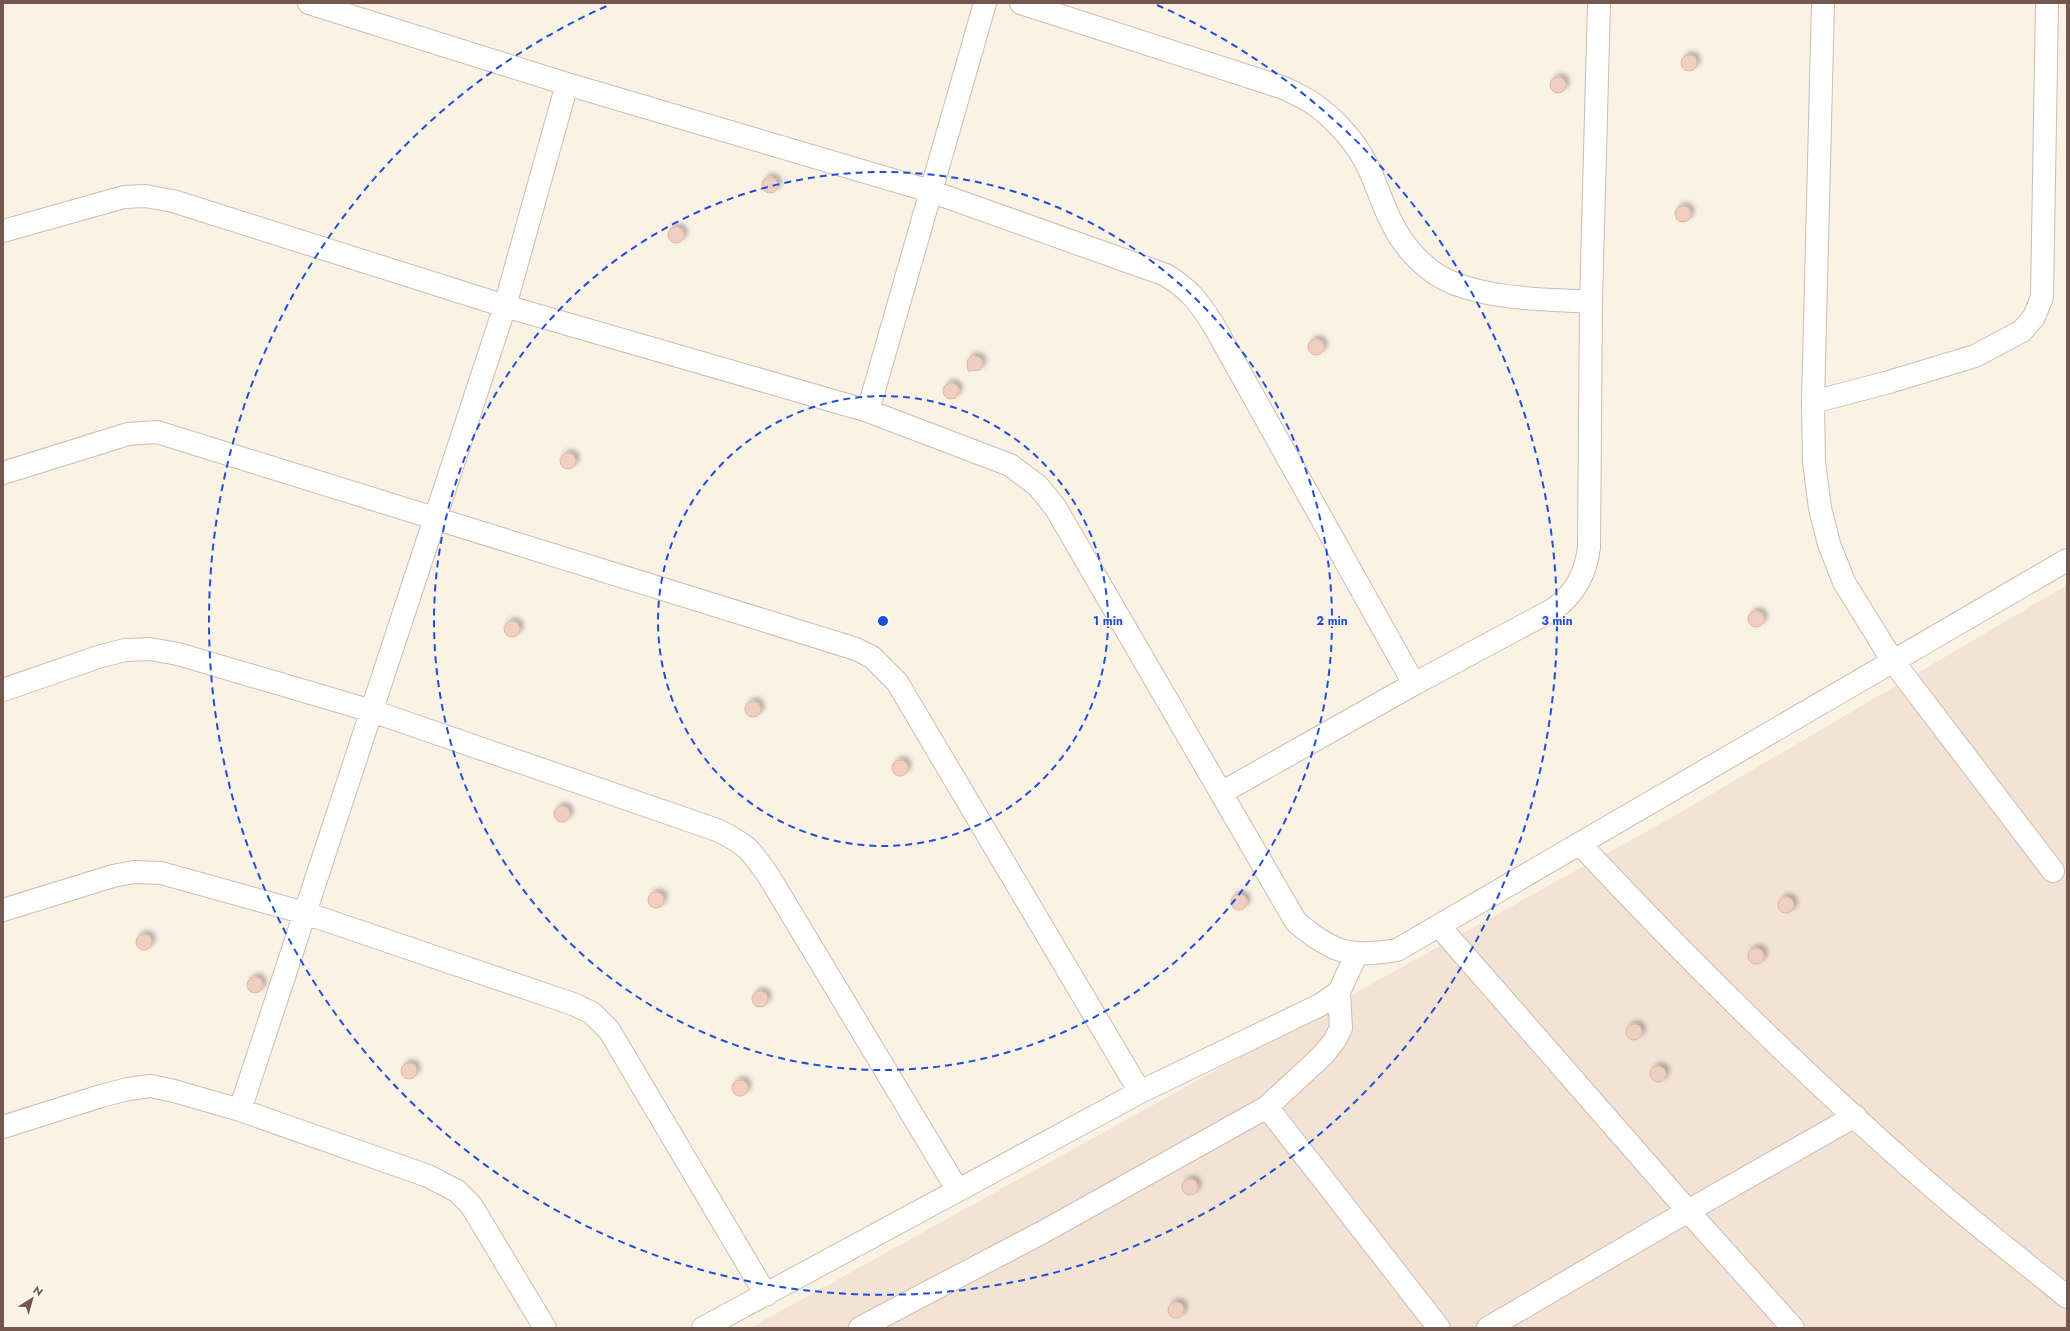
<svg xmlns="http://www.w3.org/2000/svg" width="2070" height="1331" viewBox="0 0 2070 1331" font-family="Jost,sans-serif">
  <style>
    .residential { fill: #f3e3d5 }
    .building { fill: #efcfbf; stroke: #e1b4a1; filter: url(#shadow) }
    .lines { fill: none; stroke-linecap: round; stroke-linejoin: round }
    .minor-casing { stroke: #cfbbb0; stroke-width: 24 }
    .minor { stroke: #fff; stroke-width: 22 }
    .ring { fill: none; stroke: #1d4ed8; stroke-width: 2; stroke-dasharray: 7 5 }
    .centre { fill: #1d4ed8; stroke: #fef6ed; stroke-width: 2 }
    .ring-label { font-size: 12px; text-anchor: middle; font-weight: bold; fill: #1d4ed8; stroke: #fef6ed; stroke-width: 3; stroke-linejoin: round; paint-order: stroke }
  </style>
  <defs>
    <filter id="shadow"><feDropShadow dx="3.5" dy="-3.5" stdDeviation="2" flood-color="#0004"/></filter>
  </defs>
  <rect width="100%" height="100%" fill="#fbf2e6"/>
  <path class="residential" d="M2067,585V1328H750L1669,819Z"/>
  <path class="building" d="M1681 63a8 8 0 1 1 16 0a8 8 0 1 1-16 0Z
    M1550 85a8 8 0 1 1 16 0a8 8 0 1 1-16 0Z
    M762 185a8 8 0 1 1 16 0a8 8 0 1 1-16 0Z
    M1675 214a8 8 0 1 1 16 0a8 8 0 1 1-16 0Z
    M668 235a8 8 0 1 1 16 0a8 8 0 1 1-16 0Z
    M1308 347a8 8 0 1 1 16 0a8 8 0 1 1-16 0Z
    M972,355L981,358L983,364L980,370L968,371L967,361Z
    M943 391a8 8 0 1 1 16 0a8 8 0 1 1-16 0Z
    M560 461a8 8 0 1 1 16 0a8 8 0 1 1-16 0Z
    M1748 619a8 8 0 1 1 16 0a8 8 0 1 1-16 0Z
    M504 629a8 8 0 1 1 16 0a8 8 0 1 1-16 0Z
    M745 709a8 8 0 1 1 16 0a8 8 0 1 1-16 0Z
    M892 768a8 8 0 1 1 16 0a8 8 0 1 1-16 0Z
    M554 814a8 8 0 1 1 16 0a8 8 0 1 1-16 0Z
    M648 900a8 8 0 1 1 16 0a8 8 0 1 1-16 0Z
    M1231 902a8 8 0 1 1 16 0a8 8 0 1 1-16 0Z
    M1778 905a8 8 0 1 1 16 0a8 8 0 1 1-16 0Z
    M136 942a8 8 0 1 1 16 0a8 8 0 1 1-16 0Z
    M1748 956a8 8 0 1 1 16 0a8 8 0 1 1-16 0Z
    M247 985a8 8 0 1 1 16 0a8 8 0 1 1-16 0Z
    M752 999a8 8 0 1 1 16 0a8 8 0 1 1-16 0Z
    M1626 1032a8 8 0 1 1 16 0a8 8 0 1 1-16 0Z
    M401 1071a8 8 0 1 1 16 0a8 8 0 1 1-16 0Z
    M1650 1074a8 8 0 1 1 16 0a8 8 0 1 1-16 0Z
    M732 1088a8 8 0 1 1 16 0a8 8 0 1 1-16 0Z
    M1182 1187a8 8 0 1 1 16 0a8 8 0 1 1-16 0Z
    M1168 1310a8 8 0 1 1 16 0a8 8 0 1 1-16 0Z"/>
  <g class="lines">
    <g class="minor-casing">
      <path id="minor" d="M309,3L567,84L930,191L1166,275C1190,290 1198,301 1213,324L1414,684
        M1021,3L1284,88C1294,93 1305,98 1314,104C1331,116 1350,136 1361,154C1375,176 1380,201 1392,223C1404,248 1427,273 1453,283C1496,300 1546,299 1591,302
        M1823,3L1813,402L1814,462L1820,508L1829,544L1844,582L1892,660L2053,871
        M3,231L124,197L145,196L173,201L505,306L868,411L1010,465L1038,486L1055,507L1296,922C1334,953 1348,958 1397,950L2067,560
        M1813,402L1889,382L1975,356L2022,331L2034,317L2042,297L2047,3
        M868,411L985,3
        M3,473L128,434L157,432L856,649L872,657L897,682L1140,1092
        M3,690L98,657L125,650L150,649L178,654L372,711L717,830C746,844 750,849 768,875L957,1189
        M1221,793L1414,684L1554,609C1576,593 1586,573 1589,547L1591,302L1599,3
        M1580,844C1688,960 1801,1071 1920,1176C1967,1218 2018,1257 2067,1297
        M3,910L113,876L134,872L161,873L305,913L573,1004L592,1013L609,1030L766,1295
        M1439,926L1688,1211L1793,1328
        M1267,1107L1439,1328
        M240,1110L505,306L567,84
        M3,1127L101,1096L128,1089L151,1086L174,1091L240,1110L428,1176L457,1191L471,1205L545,1328
        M703,1328L1140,1092L1320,1005L1339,992L1356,955
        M860,1328L1043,1232L1267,1107L1323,1055L1335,1040L1341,1028L1339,992
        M1488,1328L1688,1211L1855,1116"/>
    </g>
    <use href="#minor" class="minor"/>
  </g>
  <g class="ring">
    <circle cx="883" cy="621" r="225"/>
    <circle cx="883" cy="621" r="449"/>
    <path d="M1157 5A674 674 0 1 1 609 5"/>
  </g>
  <circle cx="883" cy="621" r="6" class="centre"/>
  <g class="ring-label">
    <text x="1108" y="625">1 min</text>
    <text x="1332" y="625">2 min</text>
    <text x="1557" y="625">3 min</text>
  </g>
  <rect width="2070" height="1331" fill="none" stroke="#73574c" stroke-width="8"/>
  <g transform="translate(32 1299) rotate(37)" stroke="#fef6ed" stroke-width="3" paint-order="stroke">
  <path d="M0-3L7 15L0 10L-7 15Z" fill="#73574c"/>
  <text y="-6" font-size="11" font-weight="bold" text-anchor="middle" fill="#73574c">N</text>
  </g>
</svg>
